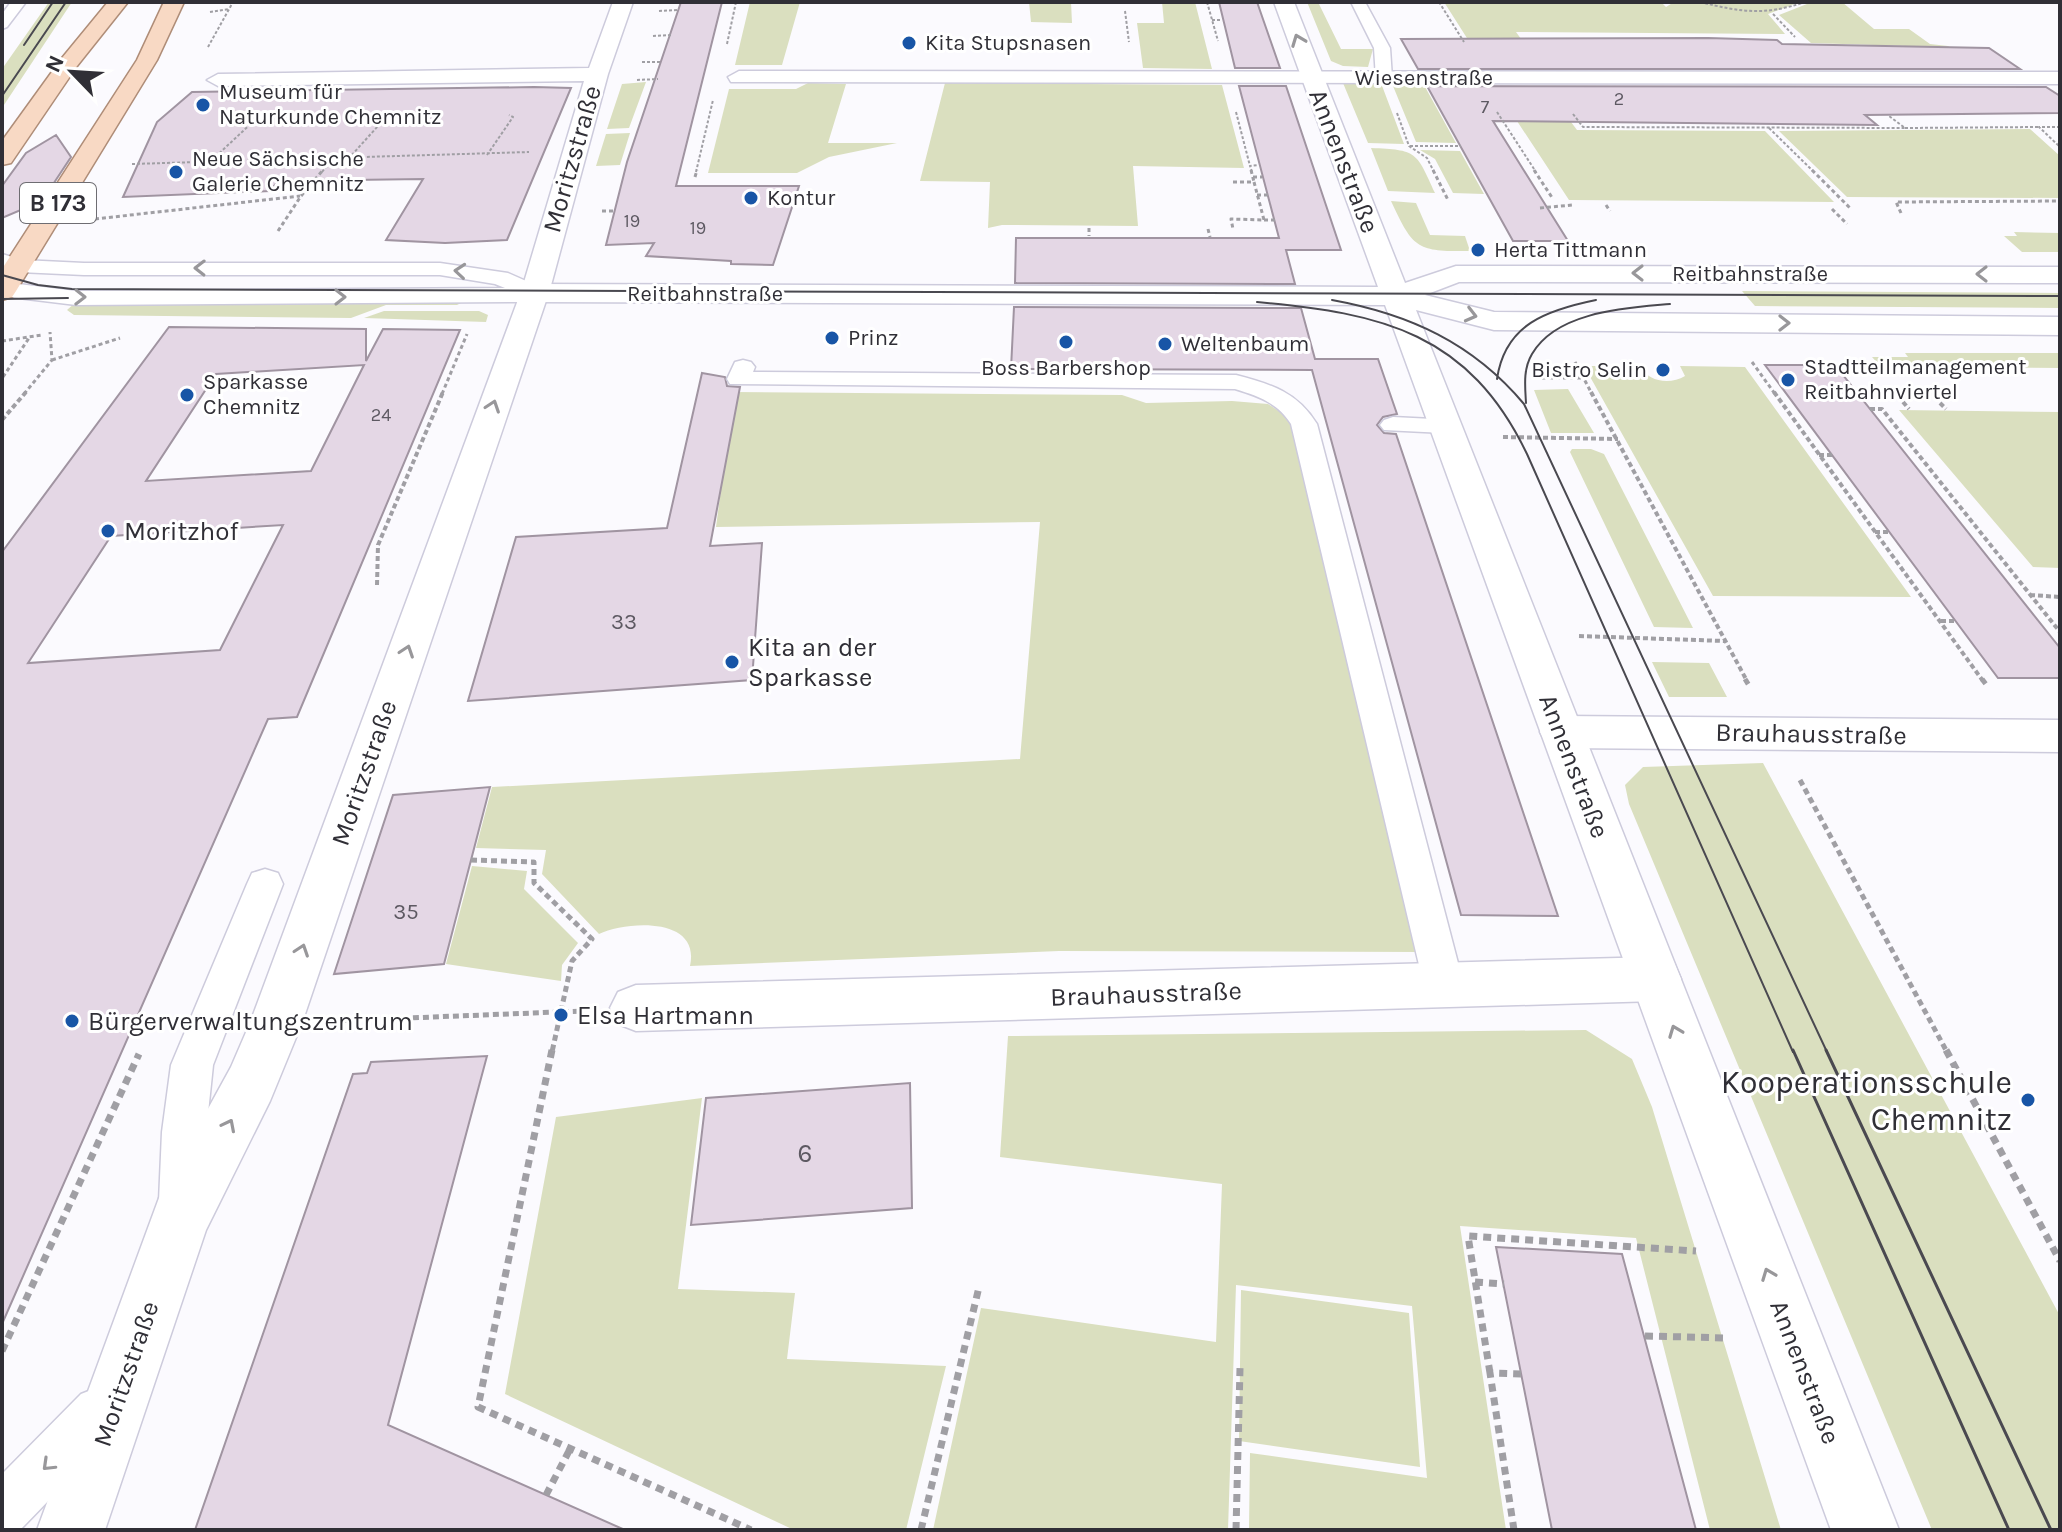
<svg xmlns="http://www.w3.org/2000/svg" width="2062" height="1532" viewBox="0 0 2062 1532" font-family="Karla,sans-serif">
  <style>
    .green { fill: #dadfbf }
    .building { fill: #e4d7e5; stroke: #a094a1; stroke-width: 2; fill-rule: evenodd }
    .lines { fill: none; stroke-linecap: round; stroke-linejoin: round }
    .service-casing { stroke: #cdcbdc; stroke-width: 3 }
    .minor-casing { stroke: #cdcbdc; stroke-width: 3 }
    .tertiary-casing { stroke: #cdcbdc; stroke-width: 3 }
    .primary-casing { stroke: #af8d78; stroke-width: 3 }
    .path-far4 { stroke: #a09fa4; stroke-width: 2; stroke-dasharray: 3 2; stroke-linecap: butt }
    .path-far3 { stroke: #a09fa4; stroke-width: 3; stroke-dasharray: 4 3; stroke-linecap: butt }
    .path-far2 { stroke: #a09fa4; stroke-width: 4; stroke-dasharray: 5 3; stroke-linecap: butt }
    .path-far1 { stroke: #a09fa4; stroke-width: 5; stroke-dasharray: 6 4; stroke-linecap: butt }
    .path { stroke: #a09fa4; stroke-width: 7; stroke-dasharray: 8 6; stroke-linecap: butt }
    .service { fill: #fff; fill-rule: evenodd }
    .minor { fill: #fff; fill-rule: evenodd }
    .tertiary { fill: #fff; fill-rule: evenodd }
    .primary { fill: #f8d9c4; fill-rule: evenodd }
    .tram-far1 { stroke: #4a4950; stroke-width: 2 }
    .tram { stroke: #4a4950; stroke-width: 3 }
    .oneway { stroke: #98979a }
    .poi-dot { fill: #1855a6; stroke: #fff; stroke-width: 3 }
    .labels { text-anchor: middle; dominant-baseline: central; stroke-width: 6; stroke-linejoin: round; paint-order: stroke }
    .far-number-label { font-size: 18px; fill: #5d5962 }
    .far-poi-label { font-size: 22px; fill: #302f36; stroke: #fff; text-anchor: start }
    .far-street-label { font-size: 22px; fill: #302f36; stroke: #fff }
    .number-label { font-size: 22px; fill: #5d5962 }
    .shield { fill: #fff; stroke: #6e6d72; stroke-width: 2 }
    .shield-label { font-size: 24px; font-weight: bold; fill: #302f36 }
    .street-label { font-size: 26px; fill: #302f36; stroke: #fff }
    .poi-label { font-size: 26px; fill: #302f36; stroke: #fff; text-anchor: start }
    .near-number-label { font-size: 26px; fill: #5d5962 }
    .near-poi-label { font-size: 32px; fill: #302f36; stroke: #fff; text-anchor: end }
  </style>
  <rect width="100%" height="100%" fill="#fbfafe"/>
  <path class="green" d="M49,2H72L2,108V69Z
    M750,2H800L782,65H735Z
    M1029,2H1071L1072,23L1031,22Z
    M1162,2H1195L1212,69L1143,68L1137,23H1164Z
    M1307,2H1318L1341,49H1373L1368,67L1343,66L1331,61Z
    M1444,2H1661L1666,7L1674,2H1800L1768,14L1785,34L1516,32L1542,68H1486Z
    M1812,2H1842L1874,29H1909L1930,44L1948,46L1980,69L1928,63L1907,46L1811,43L1779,15Z
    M646,82L629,128L607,129L622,84Z
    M808,83L846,84L828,143H897L829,157L797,173H708L729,89H796Z
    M945,83L1222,85L1244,168L1133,166L1138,226L1002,225L988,228L990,182L920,181Z
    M1343,83H1381L1404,144L1368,143Z
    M1424,85L1456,143L1416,142L1393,86Z
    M1494,86H1544L1577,130L1765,131L1834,202L1569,200Z
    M2030,129L2060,156V198L1847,197L1779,131Z
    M630,133L620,165L596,166L606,134Z
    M1371,148C1417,150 1416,151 1435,193L1388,191Z
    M1420,150L1460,151L1484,194L1453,193L1435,159Z
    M1391,201L1416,203L1430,235L1465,236L1470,251C1416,252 1413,248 1391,201Z
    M2014,232L2060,233V252H2022L2004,236H2017Z
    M1742,291L2060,293V308L1755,306Z
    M467,300L457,305H386L351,318L74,315L67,310L76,302Z
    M384,311H479L488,315L486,322L364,318Z
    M1905,353H2060V368L1881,367L1872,357H1908Z
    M1584,366H1640C1648,382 1670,385 1685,376L1680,366L1745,367L1911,597L1713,596Z
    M1568,389L1594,433H1551L1534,390Z
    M734,392L1122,395L1146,403L1232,401L1268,404L1291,419L1422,952L1059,951L690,966C701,916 626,921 599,934L542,874L546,850L476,848L492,787L1020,759L1040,522L716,527Z
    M1899,410L2060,412V568L2033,567Z
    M1572,449H1591L1604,454L1693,628L1654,627L1570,452Z
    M1652,662L1709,663L1727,697H1669Z
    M1763,763L2060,1316V1530H1932L1629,804L1625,785L1643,767Z
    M472,866L527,871L524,889L578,943L562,965L561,981L446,964Z
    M1586,1030L1632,1059L1652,1107L1781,1530H1710L1636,1238L1460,1226L1506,1530H1249L1250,1453L1427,1478L1412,1306L1236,1285L1228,1530H933L981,1308L1216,1342L1222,1184L1000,1157L1008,1036Z
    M702,1098L678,1289L795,1293L787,1359L946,1366L906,1530H794L505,1394L556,1117Z
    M1241,1290L1409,1313L1420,1467L1239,1441Z"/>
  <path class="building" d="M681,2H722L676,186H799L773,265L731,264V261L646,256L654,243L606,245L627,162Z
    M1219,2H1257L1280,68H1235Z
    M1708,38L1777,40L1782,44L1989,48L2020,69H1418L1401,39Z
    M1239,86H1286L1341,250H1286L1295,284L1015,283L1016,238H1279Z
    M1427,86L2046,87L2060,96V113L1865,115L1877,125L1493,121L1568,241H1513Z
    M534,87L571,88L507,240L445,243L386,240L423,179L278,181L270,191L123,197L157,122L192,92Z
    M56,135L71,157L42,201L2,218V186L26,153Z
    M1014,307L1301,308L1315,359H1378L1397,414L1383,417L1377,425L1384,433L1396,434L1558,916L1461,915L1312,370L1011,369Z
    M169,327L366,329V361L383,329L460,330L297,717L268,719L2,1324V552ZM364,365L311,471L146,481L216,374ZM283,525L220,650L28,663L111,536Z
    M1765,365H1835L2060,648V678H1998Z
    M702,373L725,377L727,386L740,387L710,546L762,543L752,680L468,701L516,537L667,528Z
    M490,787L444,964L334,974L393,795Z
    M487,1056L388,1425L625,1530H195L353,1074L367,1073L371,1062Z
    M910,1083L912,1208L691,1225L706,1098Z
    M1496,1247L1622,1254L1696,1530H1552Z"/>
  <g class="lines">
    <g class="service-casing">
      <path id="service" d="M11,2H26L7,27L2,29V14Z
        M1351,2H1365L1390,48L1392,78L1390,82H1378L1376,78L1374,48Z
        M2,254L22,260L84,263H440L508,273L542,288L545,293L542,298L518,302L76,305L2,296V282L76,291L505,288L495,284L440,275H84L19,272L2,267Z
        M743,360L751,362L755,367L753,372L1236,375C1271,384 1297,392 1317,424L1464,986L1458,998L1444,1003L1430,998L1424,986L1291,424C1278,403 1258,396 1235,389L730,384L727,379L735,362Z
        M1393,417L1453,420L1457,425L1453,430L1444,433L1384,430L1380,425L1384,420Z
        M265,869L278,873L283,884L213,1065L206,1132L203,1201L197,1217L181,1223L165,1217L159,1201L162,1132L171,1065L247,884L252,873Z
        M99,1387L117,1394L124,1412L117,1430L21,1529L2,1530V1474L81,1394Z"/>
    </g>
    <g class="minor-casing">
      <path id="minor" d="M613,2H633L608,74L550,289L302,1023L270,1101L206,1230L105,1530H37L159,1198L231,1067L250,1023L522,289L584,81L218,86L207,80L218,74L589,68Z
        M739,71L2060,72V84L731,82L728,77Z
        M1561,716L2060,720V752L1561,748L1546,743L1540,732L1546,721Z
        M1656,957L1674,963L1681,979L1674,995L1656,1001L636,1031L618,1024L610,1008L618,992L636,985Z"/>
    </g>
    <g class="tertiary-casing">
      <path id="tertiary" d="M1274,2H1294L1405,283L1456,266L2060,267V283L1459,282L1425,295L1494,312L2060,317V335L1494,330L1416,310L1899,1530H1831L1385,305L534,302L524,299L520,293L524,287L534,284L1378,287Z"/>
    </g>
    <g class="primary-casing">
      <path id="primary" d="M108,2H128L77,66L11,163L2,165V141L62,58Z
        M164,2H184L157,60L16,291L12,297L2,300V269L137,60Z"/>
    </g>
    <path class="path-far4" d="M1207,2L1218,41
      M1439,2L1464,42
      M1700,2C1741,12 1764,16 1805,2
      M659,11L678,10
      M1125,11L1129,42
      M210,12L229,9
      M1773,14L1795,37
      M1212,20H1222
      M653,36L672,35
      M727,44L736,2
      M208,47L233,2
      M642,62H661
      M637,80L658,79
      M1236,112L1250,166
      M1497,112L1536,172
      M1397,113L1409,146L1427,158L1434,172
      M1573,114L1583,127L1905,128L1889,116
      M2060,127H2039L2060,147
      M1769,128L1814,172
      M1905,128L2039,127
      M1410,146H1461
      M487,155L513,117L509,115
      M212,160L257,118
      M132,164L529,152
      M322,172L326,167L350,157L387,116
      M696,172L713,100
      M1252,172L1250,166L1258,165"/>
    <path class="path-far3" d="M1251,170L1254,182
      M1433,170L1448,200
      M1534,170L1553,199
      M1812,170L1851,209
      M695,177L697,170
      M1253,177H1262
      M1233,182H1254L1264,220L1231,219L1233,229
      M1257,195H1269
      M1606,205L1610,211
      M1540,208L1572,205
      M1832,209L1847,224
      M602,211H614
      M1901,213L1896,202L2060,201
      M95,219L300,196
      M1264,220H1276
      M1089,228V236
      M1208,229L1210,237
      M278,231L301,196L323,170
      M2,341L42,335
      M52,360L120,338
      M1575,362L1592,394
      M1752,362L1775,394
      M3,377L29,338
      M1535,378H1585
      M24,394L52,360L50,332
      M442,394L467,334"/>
    <path class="path-far2" d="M1591,392L1747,681
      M1774,392L1983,681
      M1903,402L1909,409
      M1940,403L1946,409
      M1870,409H1882L2060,632
      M2,420L26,392
      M1503,437L1618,439
      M1819,455H1833
      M1875,532H1890
      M377,585L378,545L443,392
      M2030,595L2060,597
      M1941,621H1956
      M1579,636L1725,641"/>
    <path class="path-far1" d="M1745,679L1750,687
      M1982,679L1988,687
      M1800,780L1947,1052
      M471,860L534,862V883L592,939L572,961L552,1052
      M333,1021L583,1011"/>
    <path class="path" d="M552,1050L478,1407L751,1530
      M1946,1050L2060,1261
      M1475,1282L1504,1284
      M1645,1336L1728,1338
      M2,1351L139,1054
      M1490,1373L1468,1236L1696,1251
      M546,1495L570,1449
      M921,1530L979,1287
      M1236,1530L1240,1368
      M1514,1530L1490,1373L1521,1374"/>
    <use href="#service" class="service"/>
    <use href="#minor" class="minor"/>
    <use href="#tertiary" class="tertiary"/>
    <use href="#primary" class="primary"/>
    <path class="tram-far1" d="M24,45L53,2
      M2,96L66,2
      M2,275L38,285L72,289L2060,296
      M2,299L68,298
      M1332,300C1409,314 1473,343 1524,404L1827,1052
      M1257,302C1382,313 1469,333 1527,454L1793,1052
      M1497,379C1505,324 1547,310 1596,300
      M1526,403C1525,386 1523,369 1532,354C1557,311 1627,308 1670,304"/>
    <path class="tram" d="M1793,1050L2009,1530
      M1826,1050L2051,1530"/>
  </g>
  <defs><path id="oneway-chevron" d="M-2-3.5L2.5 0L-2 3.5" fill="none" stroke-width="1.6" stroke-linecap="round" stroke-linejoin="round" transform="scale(2)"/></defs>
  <g class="oneway">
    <use href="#oneway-chevron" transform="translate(1298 40) rotate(-111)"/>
    <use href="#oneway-chevron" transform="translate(200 268) rotate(-179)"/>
    <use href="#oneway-chevron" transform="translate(460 271) rotate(-175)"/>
    <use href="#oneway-chevron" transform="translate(1638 273) rotate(-180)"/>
    <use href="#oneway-chevron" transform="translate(1982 274) rotate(-180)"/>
    <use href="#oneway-chevron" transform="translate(80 297) rotate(1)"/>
    <use href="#oneway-chevron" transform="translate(340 297)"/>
    <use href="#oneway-chevron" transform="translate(1471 315) rotate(14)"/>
    <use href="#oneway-chevron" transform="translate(1784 323)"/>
    <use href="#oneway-chevron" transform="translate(493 406) rotate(-71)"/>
    <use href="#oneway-chevron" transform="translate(407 651) rotate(-71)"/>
    <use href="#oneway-chevron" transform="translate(302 950) rotate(-71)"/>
    <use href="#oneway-chevron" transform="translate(1675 1031) rotate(-111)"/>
    <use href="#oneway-chevron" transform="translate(229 1125) rotate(-63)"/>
    <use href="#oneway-chevron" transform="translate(1768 1274) rotate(-111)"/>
    <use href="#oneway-chevron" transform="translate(48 1465) rotate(136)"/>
  </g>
  <g class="poi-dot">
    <circle cx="909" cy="43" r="8"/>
    <circle cx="203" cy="105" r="8"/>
    <circle cx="176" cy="172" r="8"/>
    <circle cx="751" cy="198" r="8"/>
    <circle cx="1478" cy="250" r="8"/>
    <circle cx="832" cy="338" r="8"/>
    <circle cx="1066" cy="342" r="8"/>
    <circle cx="1165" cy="344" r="8"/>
    <circle cx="1663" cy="370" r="8"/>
    <circle cx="1788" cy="380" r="8"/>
    <circle cx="187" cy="395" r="8"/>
    <circle cx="108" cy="531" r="8"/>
    <circle cx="732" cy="662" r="8"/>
    <circle cx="561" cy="1015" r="8"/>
    <circle cx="72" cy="1021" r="8"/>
    <circle cx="2028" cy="1100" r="8"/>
  </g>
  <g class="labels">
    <g class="far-number-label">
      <text x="1619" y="99">2</text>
      <text x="1485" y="107">7</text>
      <text x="632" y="221">19</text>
      <text x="698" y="228">19</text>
      <text x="381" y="415">24</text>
    </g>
    <g class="far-poi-label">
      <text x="925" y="43">Kita Stupsnasen</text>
      <text x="219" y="92">Museum für<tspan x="219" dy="25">Naturkunde Chemnitz</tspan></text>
      <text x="192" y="159">Neue Sächsische<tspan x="192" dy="25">Galerie Chemnitz</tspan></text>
      <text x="767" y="198">Kontur</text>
      <text x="1494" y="250">Herta Tittmann</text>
      <text x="848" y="338">Prinz</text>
      <text x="1181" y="344">Weltenbaum</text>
      <text x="1804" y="367">Stadtteilmanagement<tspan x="1804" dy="25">Reitbahnviertel</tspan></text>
      <text x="1066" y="368" text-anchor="middle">Boss Barbershop</text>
      <text x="1647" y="370" text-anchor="end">Bistro Selin</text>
      <text x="203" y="382">Sparkasse<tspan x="203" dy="25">Chemnitz</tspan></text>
    </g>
    <g class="far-street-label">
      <text x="1424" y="78">Wiesenstraße</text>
      <text x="1750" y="274">Reitbahnstraße</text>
      <text x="705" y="294">Reitbahnstraße</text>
    </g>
    <g class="number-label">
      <text x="624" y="622">33</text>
      <text x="406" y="912">35</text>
    </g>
    <rect class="shield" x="20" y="183" width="76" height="40" rx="6"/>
    <g class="shield-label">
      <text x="58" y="203">B 173</text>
    </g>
    <g class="street-label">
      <text transform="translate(572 159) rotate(-74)">Moritzstraße</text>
      <text transform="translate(1344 161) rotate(69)">Annenstraße</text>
      <text transform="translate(1811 734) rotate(1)">Brauhausstraße</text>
      <text transform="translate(1574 766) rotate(69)">Annenstraße</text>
      <text transform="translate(364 773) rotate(-71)">Moritzstraße</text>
      <text transform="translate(1146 994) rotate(-2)">Brauhausstraße</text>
      <text transform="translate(1805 1372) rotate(69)">Annenstraße</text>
      <text transform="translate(126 1374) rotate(-71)">Moritzstraße</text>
    </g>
    <g class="poi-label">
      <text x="124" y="531">Moritzhof</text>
      <text x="748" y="647">Kita an der<tspan x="748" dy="30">Sparkasse</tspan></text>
      <text x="577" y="1015">Elsa Hartmann</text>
      <text x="88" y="1021">Bürgerverwaltungszentrum</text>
    </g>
    <g class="near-number-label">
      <text x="805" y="1153">6</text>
    </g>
    <g class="near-poi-label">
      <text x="2012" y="1082">Kooperationsschule<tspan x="2012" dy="37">Chemnitz</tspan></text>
    </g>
  </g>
  <rect width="2062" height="1532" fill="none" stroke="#302f36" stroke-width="8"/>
  <g transform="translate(72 72) rotate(295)" stroke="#ffffff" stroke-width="6" paint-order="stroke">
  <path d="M0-6L14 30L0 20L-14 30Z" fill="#302f36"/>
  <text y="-12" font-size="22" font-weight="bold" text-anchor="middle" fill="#302f36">N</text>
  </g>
</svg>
